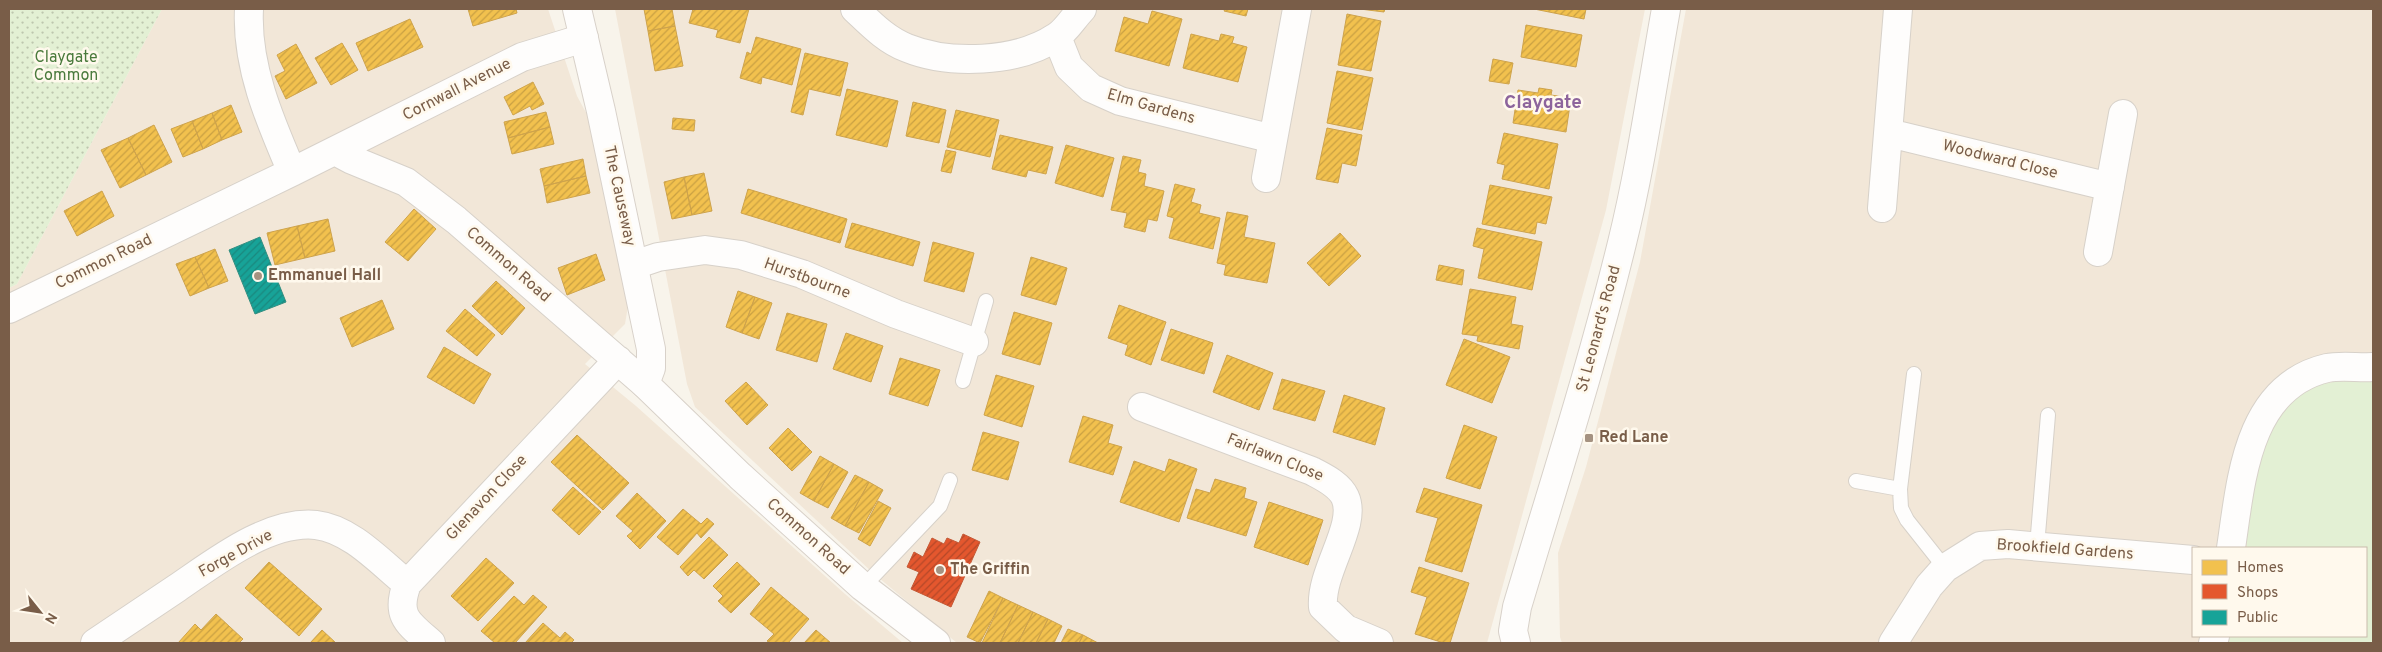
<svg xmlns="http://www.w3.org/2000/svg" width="2382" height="652" viewBox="0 0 2382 652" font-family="Overpass,sans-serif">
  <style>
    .residential { fill: #f2e7d8; fill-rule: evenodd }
    .green { fill: #e3f0d4 }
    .park { fill: url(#park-dots) }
    .homes { fill: url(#homes-hatch); stroke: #cea34c }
    .shops { fill: url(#shops-hatch); stroke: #c45936 }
    .public { fill: url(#public-hatch); stroke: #348e80 }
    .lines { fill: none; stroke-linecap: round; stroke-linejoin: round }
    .lane-casing { stroke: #d7d1c9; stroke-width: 16 }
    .street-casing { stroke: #d7d1c9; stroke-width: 30 }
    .secondary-casing { stroke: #d8d1c9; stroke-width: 30 }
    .lane { stroke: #fefdfc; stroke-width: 14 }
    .street { stroke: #fefdfc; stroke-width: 28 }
    .secondary { stroke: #fefdfc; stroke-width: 28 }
    .poi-dot { fill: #a59281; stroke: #fff9ed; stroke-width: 2 }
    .labels { text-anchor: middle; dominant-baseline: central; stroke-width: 5; stroke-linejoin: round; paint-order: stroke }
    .park-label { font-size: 16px; fill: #4a7a3c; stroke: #fff9ed }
    .street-label { font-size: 16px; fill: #795d48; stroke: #fff9ed }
    .poi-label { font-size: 16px; font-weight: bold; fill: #795d48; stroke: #fff9ed; text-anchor: start }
    .quarter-label { font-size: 19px; font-weight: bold; fill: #8d649c; stroke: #fff9ed }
  </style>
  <defs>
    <pattern id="park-dots" width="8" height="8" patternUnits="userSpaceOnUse" patternTransform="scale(1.25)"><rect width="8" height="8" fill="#e3f0d4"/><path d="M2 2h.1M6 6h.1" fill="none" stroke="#bdc6ae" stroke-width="1.8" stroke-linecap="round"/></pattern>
    <pattern id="homes-hatch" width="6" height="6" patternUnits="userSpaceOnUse" patternTransform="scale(1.25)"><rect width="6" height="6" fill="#f2c14e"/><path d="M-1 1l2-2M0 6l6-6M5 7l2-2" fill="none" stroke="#c9a043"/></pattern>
    <pattern id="shops-hatch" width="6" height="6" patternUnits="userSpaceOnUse" patternTransform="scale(1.25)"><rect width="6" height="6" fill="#e4572e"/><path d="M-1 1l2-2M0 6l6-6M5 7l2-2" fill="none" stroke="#b44828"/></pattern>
    <pattern id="public-hatch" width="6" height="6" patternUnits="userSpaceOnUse" patternTransform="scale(1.25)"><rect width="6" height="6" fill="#17a398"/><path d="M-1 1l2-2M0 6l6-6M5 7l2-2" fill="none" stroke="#1a887e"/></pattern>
  </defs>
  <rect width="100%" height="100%" fill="#f8f4eb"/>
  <path class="residential" d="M162,9H548L577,96L590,120L629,300L625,324L585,364L636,406L845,594L903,643H9V288L17,284Z
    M615,9H1645L1606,210L1487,643H957L873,573L695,407L687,384Z
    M1686,9H2373V643H1562L1560,637L1558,553L1586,467L1640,262ZM2193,548H2366V636H2193Z"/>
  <path class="green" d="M2355,378L2373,379V643H2222L2224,636H2366V548H2247L2246,533L2258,448L2270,423L2306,387Z"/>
  <path class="park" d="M9,9H162L17,284L9,288Z"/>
  <path class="homes" d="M468,9H516L517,13L473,26Z
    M644,9H672L675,26L648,31Z
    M693,9H749L740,43L716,37L718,30L689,23Z
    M1225,9H1248L1246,16L1224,11Z
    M1360,9H1385L1384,12Z
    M1534,9H1586L1584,19Z
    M1152,11L1182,19L1169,66L1115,51L1124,17L1148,24Z
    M1347,14L1381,21L1371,71L1338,65Z
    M410,19L423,47L368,71L356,43Z
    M1526,25L1582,35L1576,67L1521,57Z
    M675,26L683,66L655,71L648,31Z
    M1191,34L1219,41L1221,34L1234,37L1232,43L1247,47L1238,82L1183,68Z
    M756,37L801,49L792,85L762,77L761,84L740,78L747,52L751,54Z
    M342,43L358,70L331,85L315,58Z
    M296,44L317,83L286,99L275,76L285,71L277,55Z
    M805,53L848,63L840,96L809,89L803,115L791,112Z
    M1493,59L1513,63L1509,84L1489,81Z
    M1337,71L1373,78L1362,130L1327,123Z
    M533,82L544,104L532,110L530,106L513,115L504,97Z
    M1539,88L1552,90L1551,95L1571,98L1566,132L1513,123L1518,90L1538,93Z
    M847,89L898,101L887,147L836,135Z
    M913,102L946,110L939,143L906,136Z
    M231,105L242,132L222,140L212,113Z
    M956,110L999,120L990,157L947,147Z
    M546,112L550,127L508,138L504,122Z
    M212,113L222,140L203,149L192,121Z
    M673,118L695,120L694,131L672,129Z
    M192,121L203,149L183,157L171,129Z
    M154,125L172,162L146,175L128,138Z
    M550,127L554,144L512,154L508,138Z
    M1327,128L1362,135L1356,166L1342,163L1338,183L1316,179Z
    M1504,133L1558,144L1549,189L1502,179L1505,165L1497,163Z
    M1000,135L1053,147L1046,174L1028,170L1026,177L992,169Z
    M128,138L146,175L120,188L101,150Z
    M1066,145L1114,158L1103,197L1055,183Z
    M946,150L956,152L951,173L941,171Z
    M1123,156L1141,160L1138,172L1146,174L1144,186L1164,191L1157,221L1148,219L1145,232L1124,227L1127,213L1111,210Z
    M583,159L586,176L544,186L540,169Z
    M704,173L712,211L692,215L684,177Z
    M586,176L590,193L547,203L544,186Z
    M684,177L692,215L672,219L664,182Z
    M1175,184L1195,189L1191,202L1201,205L1199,213L1220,218L1213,249L1169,238L1174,218L1167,216Z
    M1490,185L1552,197L1546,224L1537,222L1535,234L1482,224Z
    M748,189L847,219L840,243L741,213Z
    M102,191L114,216L77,236L64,211Z
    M414,209L436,229L408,261L385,242Z
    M1227,212L1248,216L1244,237L1275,243L1267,283L1224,275L1226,265L1217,263Z
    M328,219L335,251L305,258L297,226Z
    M852,223L920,242L913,266L845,247Z
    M297,226L305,258L275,265L267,233Z
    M1477,228L1542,242L1532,290L1478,278L1484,249L1473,246Z
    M1340,233L1361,256L1329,286L1307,263Z
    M933,242L974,253L964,292L924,281Z
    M215,249L228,281L209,288L195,257Z
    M596,254L605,280L567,295L558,268Z
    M195,257L209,288L190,296L176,264Z
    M1031,257L1067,268L1056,305L1021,295Z
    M1439,265L1464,270L1462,285L1436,280Z
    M496,281L525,308L502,335L472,306Z
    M1470,289L1516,297L1511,324L1523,326L1519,349L1477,341L1478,336L1462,334Z
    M738,291L755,297L742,333L726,327Z
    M755,297L772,303L759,339L742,333Z
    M382,300L394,329L352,347L340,318Z
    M1119,305L1166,322L1151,365L1125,355L1128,345L1108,338Z
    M465,309L495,335L477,356L446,331Z
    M1014,312L1052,323L1040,365L1002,354Z
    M787,313L827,324L817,362L776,350Z
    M1171,329L1213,343L1204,374L1161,360Z
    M846,333L883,346L871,382L833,369Z
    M1464,339L1510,357L1492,403L1446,385Z
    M444,347L491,374L474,404L427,377Z
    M1227,355L1273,373L1259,410L1213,392Z
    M900,358L940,370L928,406L889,394Z
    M996,375L1034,386L1022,427L984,415Z
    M1282,379L1325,391L1315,421L1273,409Z
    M746,382L768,405L747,425L725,401Z
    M1344,395L1385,408L1375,445L1333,432Z
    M1083,416L1113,425L1108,443L1122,447L1113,475L1069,462Z
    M1464,425L1497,437L1480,489L1446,478Z
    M788,428L812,452L792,471L769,448Z
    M983,432L1019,442L1008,480L972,470Z
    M577,435L629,483L603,510L551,462Z
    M820,456L834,464L814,501L800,493Z
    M1169,459L1197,469L1179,522L1120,502L1134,461L1165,472Z
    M834,464L848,472L828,508L814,501Z
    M855,475L869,482L845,526L831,518Z
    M1215,479L1246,488L1244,498L1257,502L1246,536L1187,518L1196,489L1210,493Z
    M869,482L883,490L859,533L845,526Z
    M573,487L601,512L579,535L552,510Z
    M1424,488L1482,505L1462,572L1425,561L1438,518L1416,512Z
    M637,493L666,521L640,549L627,536L633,531L616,516Z
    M878,501L891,508L870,546L858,539Z
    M1269,502L1323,520L1308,565L1254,547Z
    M683,509L701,524L707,518L714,524L701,538L697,533L678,555L657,537Z
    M709,537L728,555L704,579L694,570L688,576L680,567Z
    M486,558L514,583L478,621L451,596Z
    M269,562L322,609L299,636L245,588Z
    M737,562L760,584L731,613L718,601L723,596L713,586Z
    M1419,567L1469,583L1450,643H1444L1415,634L1427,597L1411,592Z
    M771,587L809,619L788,643H770L767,641L774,634L750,614Z
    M989,591L1003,598L980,643L967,637Z
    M533,595L547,607L515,643H495L481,631L514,596L524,605Z
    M1003,598L1018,605L1000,643H982Z
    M1018,605L1033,612L1018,643H1000Z
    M1033,612L1048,619L1036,643H1018Z
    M216,614L243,639L239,643H178L195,624L201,630Z
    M1048,619L1062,626L1054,643H1036Z
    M543,623L560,638L565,632L574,640L571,643H525Z
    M1068,629L1083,635L1079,643H1061Z
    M322,630L336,643H310Z
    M816,630L831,643H804Z
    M1083,635L1098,643H1079Z"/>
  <path class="shops" d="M963,534L980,542L951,607L911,589L919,572L907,567L914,552L923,557L932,538L944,544L947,538L959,543Z"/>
  <path class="public" d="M260,237L286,302L255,314L229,250Z"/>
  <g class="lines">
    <g class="lane-casing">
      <path id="lane" d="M963,381L986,301
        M1856,481L1900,489L1901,508L1907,520L1945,568
        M1900,489L1914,374
        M2037,546L2048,415
        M863,587L940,506L950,480"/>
    </g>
    <g class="street-casing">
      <path id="street" d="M249,9C246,66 270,121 292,172
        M855,9C871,24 886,40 907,48C949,65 1017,63 1056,37C1066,31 1074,17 1082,9
        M1057,37L1069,67L1091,88L1120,101L1273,139
        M1889,133L2110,187
        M335,151L350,159L406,182L456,220L645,384
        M1266,178L1297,9
        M1882,208L1898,9
        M2098,252L2123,114
        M634,265L658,257L705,250L741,255L802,274L896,314L974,342
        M9,309L292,172L522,57L584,38
        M1142,407L1312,471C1323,477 1339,484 1345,497C1358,525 1320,571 1323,607L1346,629L1379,643
        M2231,548C2241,482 2246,387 2327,368C2341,365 2359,368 2373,367
        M95,643C122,625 149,607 177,588C214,563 268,520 316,525C351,529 381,563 407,584
        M431,643C408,623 395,616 407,584L618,360
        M1893,643L1929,586L1945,568L1980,546L2008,544L2193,560
        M2213,643L2215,636"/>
    </g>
    <g class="secondary-casing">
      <path id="secondary" d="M577,9L601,111L651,349V368L645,384L740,476L863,587L936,643
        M1516,643L1513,631L1517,607C1553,486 1592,366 1622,243C1641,166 1652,87 1666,9"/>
    </g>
    <use href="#lane" class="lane"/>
    <use href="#street" class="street"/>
    <use href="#secondary" class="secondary"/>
  </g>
  <g class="poi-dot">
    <circle cx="258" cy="276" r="5"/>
    <rect x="1584" y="433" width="10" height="10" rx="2.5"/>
    <circle cx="940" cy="570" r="5"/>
  </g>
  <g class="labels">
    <g class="park-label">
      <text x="66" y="58">Claygate<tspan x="66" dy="18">Common</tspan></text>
    </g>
    <g class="street-label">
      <text transform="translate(457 90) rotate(-27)">Cornwall Avenue</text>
      <text transform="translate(1151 107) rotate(16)">Elm Gardens</text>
      <text transform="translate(2000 160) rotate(14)">Woodward Close</text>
      <text transform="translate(619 196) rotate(78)">The Causeway</text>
      <text transform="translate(104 262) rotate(-26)">Common Road</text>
      <text transform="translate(508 265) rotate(41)">Common Road</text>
      <text transform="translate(807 279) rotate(20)">Hurstbourne</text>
      <text transform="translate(1599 329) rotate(-75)">St Leonard's Road</text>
      <text transform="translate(1275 458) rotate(22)">Fairlawn Close</text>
      <text transform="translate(487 498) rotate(-47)">Glenavon Close</text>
      <text transform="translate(808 537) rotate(42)">Common Road</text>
      <text transform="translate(2065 550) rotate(4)">Brookfield Gardens</text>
      <text transform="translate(236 554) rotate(-29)">Forge Drive</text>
    </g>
    <g class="poi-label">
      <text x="268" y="276">Emmanuel Hall</text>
      <text x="1599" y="438">Red Lane</text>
      <text x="950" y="570">The Griffin</text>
    </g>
    <g class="quarter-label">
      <text x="1543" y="103">Claygate</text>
    </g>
  </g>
  <rect width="2382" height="652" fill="none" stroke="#795d48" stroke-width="20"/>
  <rect x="2192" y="547" width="175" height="90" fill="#fff9ed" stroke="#c9bbab"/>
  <rect x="2202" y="560" width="25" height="15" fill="#f2c14e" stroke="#c9bbab"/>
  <text x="2237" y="572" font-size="15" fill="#795d48">Homes</text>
  <rect x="2202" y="584" width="25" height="15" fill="#e4572e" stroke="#c9bbab"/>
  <text x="2237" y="597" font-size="15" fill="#795d48">Shops</text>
  <rect x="2202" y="610" width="25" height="15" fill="#17a398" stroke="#c9bbab"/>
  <text x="2237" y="622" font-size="15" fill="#795d48">Public</text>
  <g transform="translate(40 612) rotate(120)" stroke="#fff9ed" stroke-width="4" paint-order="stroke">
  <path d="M0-4L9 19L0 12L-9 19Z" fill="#795d48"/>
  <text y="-8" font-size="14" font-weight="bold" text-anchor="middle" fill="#795d48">N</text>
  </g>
</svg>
